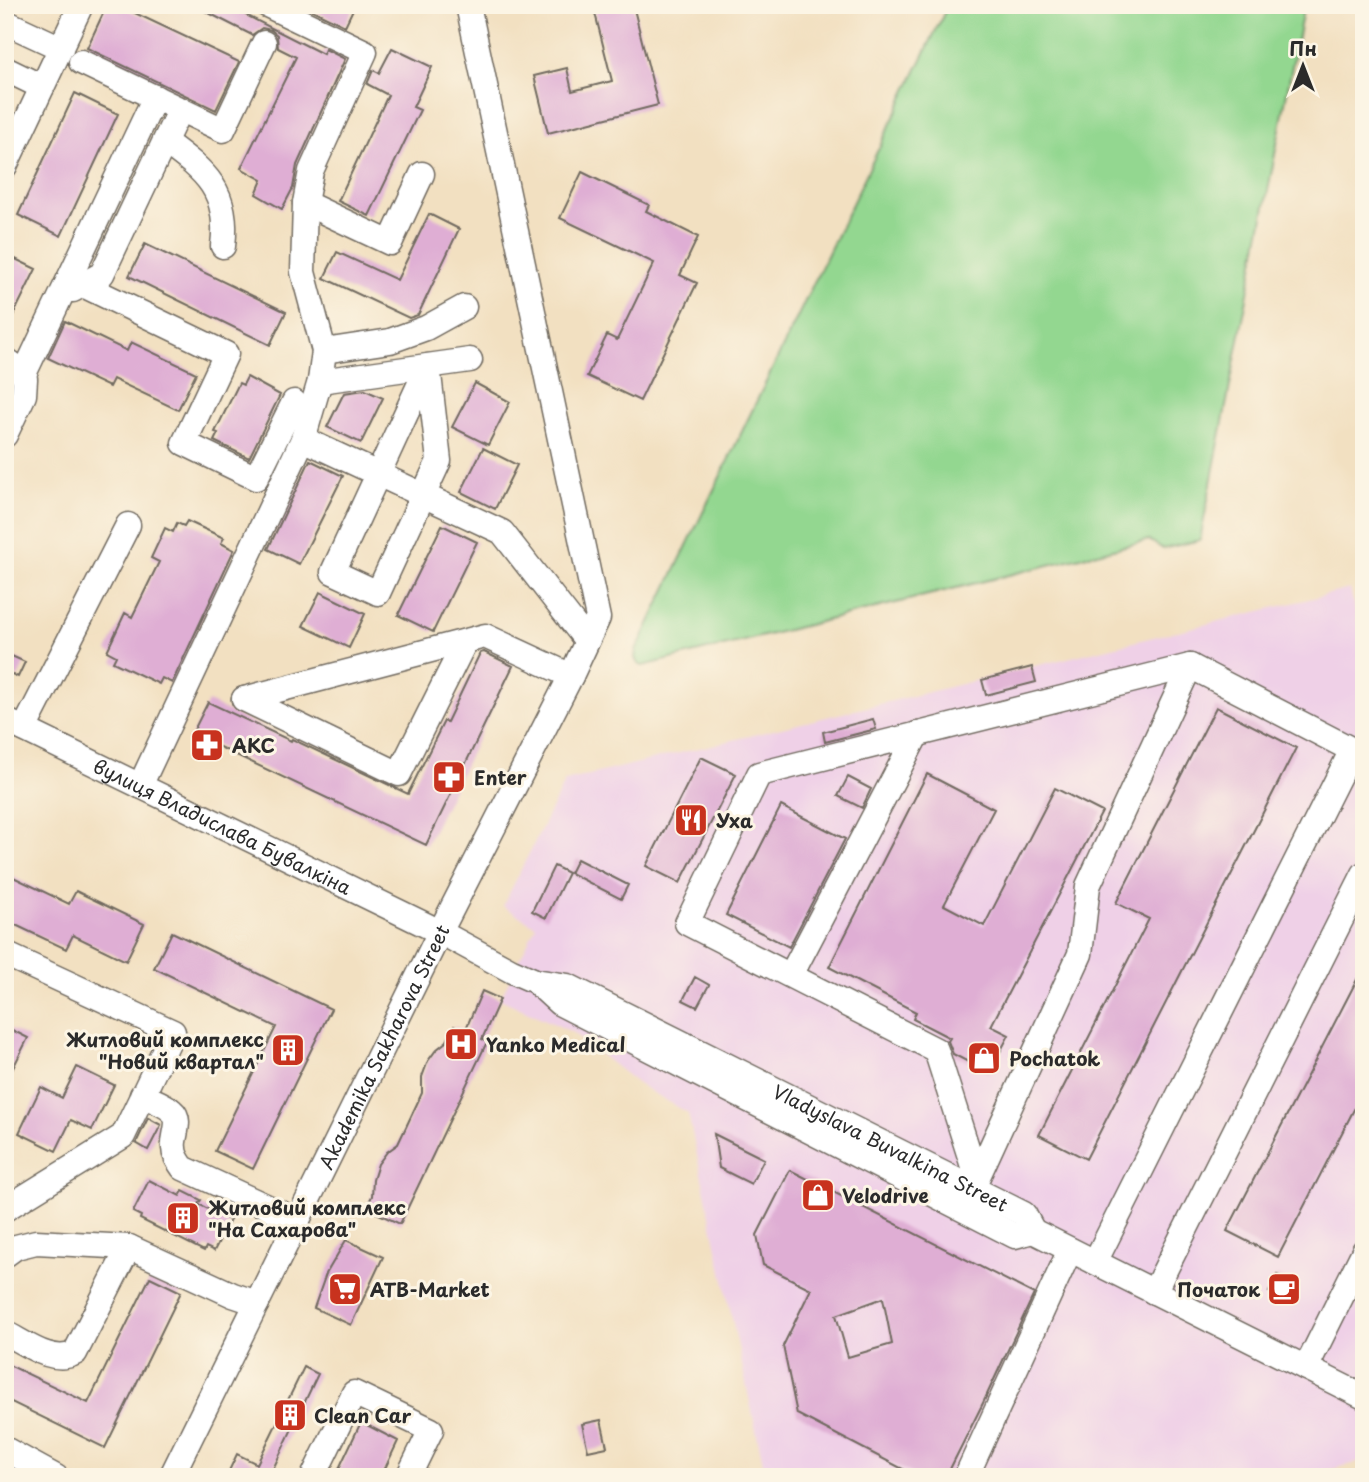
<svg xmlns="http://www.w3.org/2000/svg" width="1369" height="1482" viewBox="0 0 1369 1482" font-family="'Playpen Sans',sans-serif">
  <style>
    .built { fill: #efd0e7 }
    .green { fill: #93d790; stroke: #5f815e; stroke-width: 2 }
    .building { fill: #dfaed4; fill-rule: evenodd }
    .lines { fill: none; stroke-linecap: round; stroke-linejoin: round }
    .minor-casing { stroke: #716a60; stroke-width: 27 }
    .minor { stroke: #fff; stroke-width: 24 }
    .labels { text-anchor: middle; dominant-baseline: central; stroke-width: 6; stroke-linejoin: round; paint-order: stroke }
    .poi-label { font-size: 19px; font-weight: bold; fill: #2b2b2b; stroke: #fcf5e5; text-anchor: start }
    .street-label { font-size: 19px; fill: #2b2b2b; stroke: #fcf5e5 }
  </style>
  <rect width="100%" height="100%" fill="#fcf5e5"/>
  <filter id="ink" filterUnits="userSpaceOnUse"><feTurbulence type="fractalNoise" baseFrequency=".0143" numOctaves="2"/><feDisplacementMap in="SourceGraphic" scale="14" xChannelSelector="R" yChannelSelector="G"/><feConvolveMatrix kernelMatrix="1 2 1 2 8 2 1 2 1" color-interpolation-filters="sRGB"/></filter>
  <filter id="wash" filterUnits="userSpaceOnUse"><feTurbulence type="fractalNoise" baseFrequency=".00686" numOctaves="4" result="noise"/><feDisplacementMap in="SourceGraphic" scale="28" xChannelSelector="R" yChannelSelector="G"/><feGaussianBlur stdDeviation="1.57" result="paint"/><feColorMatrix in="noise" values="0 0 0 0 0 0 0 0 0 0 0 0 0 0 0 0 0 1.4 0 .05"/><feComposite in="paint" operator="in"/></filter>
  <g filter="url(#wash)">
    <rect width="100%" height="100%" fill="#f2e0c1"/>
    <path class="built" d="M1350,589L1364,649V1461L1301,1477H766L688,1113L638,1084L572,1032L500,999L536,926L503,906L565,781Z"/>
    <path class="green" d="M948,5H1304L1200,540L1163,549L1149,540L643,666L638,664L635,658L636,651Z"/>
    <g id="blocks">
      <path class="building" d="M107,5H118L239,62L216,110L87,48Z
        M193,5H226L323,54L325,49L345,59L297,165L293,188L282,209L256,194L262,180L241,168L296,57L278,48L277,35L271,30L262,28L252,35Z
        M302,5H355L345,26Z
        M593,5H633L658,105L548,133L534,76L567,68L572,91L612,81Z
        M392,48L432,67L413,107L420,110L369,216L338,201L388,95L367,84L373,70L379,73Z
        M75,93L118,114L61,236L18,215Z
        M582,172L649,205L646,211L698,237L680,275L697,283L640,401L587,376L607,335L617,340L654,263L560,218Z
        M429,214L459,229L418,315L409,318L324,278L337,252L397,280Z
        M145,244L286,312L270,345L129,276Z
        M5,254L36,269L5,332Z
        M65,321L127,351L131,342L196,373L178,410L113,379L109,387L48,358Z
        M247,377L280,395L249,458L214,441L218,433L215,432L239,383L243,385Z
        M475,383L510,402L488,445L452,427Z
        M365,390L383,398L361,443L327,427L344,393Z
        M483,448L517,465L495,509L461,492Z
        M310,460L343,476L299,564L268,549Z
        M187,521L224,538L221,543L234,550L172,683L162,678L159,684L113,662L116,656L107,651L125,613L132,617L159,562L151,558L165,528L173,532L177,523L184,526Z
        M442,525L477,542L433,632L398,615Z
        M320,592L365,614L349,648L303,626Z
        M484,652L513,666L426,845L192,734L208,702L291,741L292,739L408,794L444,721L447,722L480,653Z
        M5,653L25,662L18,677L5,671Z
        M1032,667L1036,682L986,695L982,680Z
        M1216,707L1296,748L1086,1159L1039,1135L1149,919L1116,903Z
        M873,719L876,729L825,742L823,732Z
        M701,757L736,774L680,883L646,866Z
        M927,774L994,809L944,905L984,926L1055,788L1102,812L991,1026L1009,1035L989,1073L953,1054L948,1041L950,1038L913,1019L916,1012L829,967Z
        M848,777L871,789L862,808L838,796Z
        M781,806L845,839L789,947L726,915Z
        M577,859L628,885L621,899L570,873Z
        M554,866L568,873L546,918L532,911Z
        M5,873L69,904L76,891L144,924L126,961L73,935L66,949L5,920Z
        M172,932L331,1009L253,1169L215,1151L276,1027L154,968Z
        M1364,966V1090L1278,1257L1227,1231Z
        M695,977L709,985L697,1007L683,1000Z
        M482,991L500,999L482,1039L487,1042L400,1224L366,1208L372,1196L373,1180L378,1164L387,1152L398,1144L422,1093V1077L428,1061L436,1050L447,1041L454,1026L465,1031Z
        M10,1029L28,1038L5,1084V1039Z
        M77,1067L114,1085L92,1130L71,1120L56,1151L19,1133L41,1087L62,1098Z
        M148,1118L161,1125L148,1150L136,1143Z
        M714,1134L764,1159L751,1184L719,1168Z
        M790,1170L1034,1294L984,1401L946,1477H918L797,1414L783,1346L811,1289L763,1265L757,1235ZM883,1298L892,1344L848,1357L836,1315Z
        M149,1180L180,1196L183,1191L201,1200L198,1204L230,1220L214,1251L206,1247L204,1251L140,1219L141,1216L133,1212Z
        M346,1240L383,1257L351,1325L314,1308L326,1274Z
        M1277,1275L1299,1286L1290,1303L1269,1292Z
        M150,1277L181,1292L105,1448L5,1399V1363L88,1403Z
        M304,1367L318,1374L272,1471L283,1477H226L237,1454L257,1464Z
        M601,1420L607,1447L588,1451L582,1424Z
        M361,1422L398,1441L381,1477H335Z"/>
    </g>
  </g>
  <g filter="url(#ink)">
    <use href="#blocks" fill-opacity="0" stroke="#716a60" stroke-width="2"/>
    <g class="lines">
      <g class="minor-casing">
        <g id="minor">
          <path d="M5,22L61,48"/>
          <path d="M81,62L223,130L264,43"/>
          <path d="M5,69L42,87"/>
          <path d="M165,142C206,172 230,191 223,246"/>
          <path d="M5,166L81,5"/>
          <path d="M305,203L390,243L422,174"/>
          <path d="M83,285L226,354L184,443L256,478L294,402"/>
          <path d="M73,290L102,274L180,109"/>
          <path d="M324,351L390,341L426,328L464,307"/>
          <path d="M5,359L22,371L25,379L24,395L5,435"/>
          <path d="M428,366L439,461L378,593L333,572Z"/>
          <path d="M23,376L155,97"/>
          <path d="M320,381L470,360"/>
          <path d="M303,439L502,532L587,641"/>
          <path d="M244,699L485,636L571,676"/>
          <path d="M244,699L399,774L465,642"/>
          <path id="s1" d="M5,720L440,932L512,971L535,981L568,986L1024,1214L1033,1231"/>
          <path d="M24,729L128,525"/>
          <path d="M140,786L303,439L320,381L324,351L303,272L305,203L311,171L365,52L267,5"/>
          <path d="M5,954L173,1032L123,1136L5,1209"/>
          <path d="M791,975L917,734"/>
          <path d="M535,981L559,1003L1015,1236L1033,1231"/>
          <path d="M142,1095C152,1100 165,1104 172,1111C183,1120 172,1137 174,1148C174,1156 179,1162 183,1168L298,1221"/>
          <path d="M977,1179L936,1050L687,923L759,774L1190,666L1364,756"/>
          <path d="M974,1185L1080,954L1088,886L1190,666"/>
          <path d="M1033,1231L1364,1397"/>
          <path d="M5,1255L16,1247L36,1242L129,1247L233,1295L257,1303"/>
          <path d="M1095,1262L1352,750"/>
          <path d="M1154,1292L1364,874"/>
          <path d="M5,1333C25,1343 53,1365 75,1353L129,1247"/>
          <path d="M1306,1368L1364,1251"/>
          <path d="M5,1449L56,1477"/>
          <path id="s2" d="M171,1477L440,932L571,676L598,618L468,5"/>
          <path d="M313,1477L354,1393L431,1430L408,1477"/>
          <path d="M966,1477L1070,1250"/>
        </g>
      </g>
      <use href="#minor" class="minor"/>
    </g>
  </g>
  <defs>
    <g id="pharmacy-square" transform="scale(1.75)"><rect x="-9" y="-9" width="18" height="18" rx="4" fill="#c8321e" stroke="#fcf5e5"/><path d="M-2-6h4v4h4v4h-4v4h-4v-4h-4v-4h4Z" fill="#fff"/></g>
    <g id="restaurant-square" transform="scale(1.75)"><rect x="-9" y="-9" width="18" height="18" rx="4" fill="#c8321e" stroke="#fcf5e5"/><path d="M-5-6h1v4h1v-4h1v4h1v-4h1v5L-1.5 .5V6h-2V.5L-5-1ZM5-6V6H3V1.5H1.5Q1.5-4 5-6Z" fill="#fff"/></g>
    <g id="hospital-square" transform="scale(1.75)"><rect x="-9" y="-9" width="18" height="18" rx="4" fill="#c8321e" stroke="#fcf5e5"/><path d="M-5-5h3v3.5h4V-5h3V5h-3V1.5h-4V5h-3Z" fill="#fff"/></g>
    <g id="building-square" transform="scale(1.75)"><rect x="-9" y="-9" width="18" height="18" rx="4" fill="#c8321e" stroke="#fcf5e5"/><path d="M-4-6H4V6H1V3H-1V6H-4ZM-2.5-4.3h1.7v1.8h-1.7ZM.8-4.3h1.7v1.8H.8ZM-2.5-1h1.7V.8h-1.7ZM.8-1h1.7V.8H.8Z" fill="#fff"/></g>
    <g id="shop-square" transform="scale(1.75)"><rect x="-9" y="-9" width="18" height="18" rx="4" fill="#c8321e" stroke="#fcf5e5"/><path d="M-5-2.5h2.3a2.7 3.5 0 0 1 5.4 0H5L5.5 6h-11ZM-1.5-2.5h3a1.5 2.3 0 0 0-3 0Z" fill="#fff"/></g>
    <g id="supermarket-square" transform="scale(1.75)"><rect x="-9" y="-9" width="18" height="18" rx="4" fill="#c8321e" stroke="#fcf5e5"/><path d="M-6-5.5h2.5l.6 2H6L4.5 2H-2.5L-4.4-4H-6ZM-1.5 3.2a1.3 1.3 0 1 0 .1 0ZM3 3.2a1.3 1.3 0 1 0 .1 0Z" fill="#fff"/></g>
    <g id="cafe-square" transform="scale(1.75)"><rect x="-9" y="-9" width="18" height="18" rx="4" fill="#c8321e" stroke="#fcf5e5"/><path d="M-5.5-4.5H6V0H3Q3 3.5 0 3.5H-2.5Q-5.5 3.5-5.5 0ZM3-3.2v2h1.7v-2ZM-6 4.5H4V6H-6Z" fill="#fff"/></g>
  </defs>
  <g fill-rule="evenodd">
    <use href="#pharmacy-square" x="207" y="745"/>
    <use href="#pharmacy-square" x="449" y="777"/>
    <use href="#restaurant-square" x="691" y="820"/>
    <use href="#hospital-square" x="461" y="1044"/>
    <use href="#building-square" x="288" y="1050"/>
    <use href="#shop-square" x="984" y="1058"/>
    <use href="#shop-square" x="818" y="1195"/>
    <use href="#building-square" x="183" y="1218"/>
    <use href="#supermarket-square" x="345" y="1289"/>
    <use href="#cafe-square" x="1284" y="1289"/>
    <use href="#building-square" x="290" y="1415"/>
  </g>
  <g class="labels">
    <g class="poi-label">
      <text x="232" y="745">АКС</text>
      <text x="474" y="777">Enter</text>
      <text x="716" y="820">Уха</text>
      <text x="264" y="1039" text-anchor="end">Житловий комплекс<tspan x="264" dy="22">"Новий квартал"</tspan></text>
      <text x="486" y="1044">Yanko Medical</text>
      <text x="1009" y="1058">Pochatok</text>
      <text x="842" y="1195">Velodrive</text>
      <text x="208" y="1207">Житловий комплекс<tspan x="208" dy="22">"На Сахарова"</tspan></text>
      <text x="370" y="1289">ATB-Market</text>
      <text x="1260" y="1289" text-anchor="end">Початок</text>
      <text x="314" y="1415">Clean Car</text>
    </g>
    <g class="street-label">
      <text stroke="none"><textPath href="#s1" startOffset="242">вулиця Владислава Бувалкіна</textPath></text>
      <text stroke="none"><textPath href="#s2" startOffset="480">Akademika Sakharova Street</textPath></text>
      <text stroke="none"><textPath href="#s1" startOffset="985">Vladyslava Buvalkina Street</textPath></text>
    </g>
  </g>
  <rect width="1369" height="1482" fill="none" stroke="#fcf5e5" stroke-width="28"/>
  <g transform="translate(1303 66)" stroke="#fcf5e5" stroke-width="5" paint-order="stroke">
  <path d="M0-5L12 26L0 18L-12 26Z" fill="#2b2b2b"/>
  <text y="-10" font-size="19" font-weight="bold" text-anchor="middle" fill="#2b2b2b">Пн</text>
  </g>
</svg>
